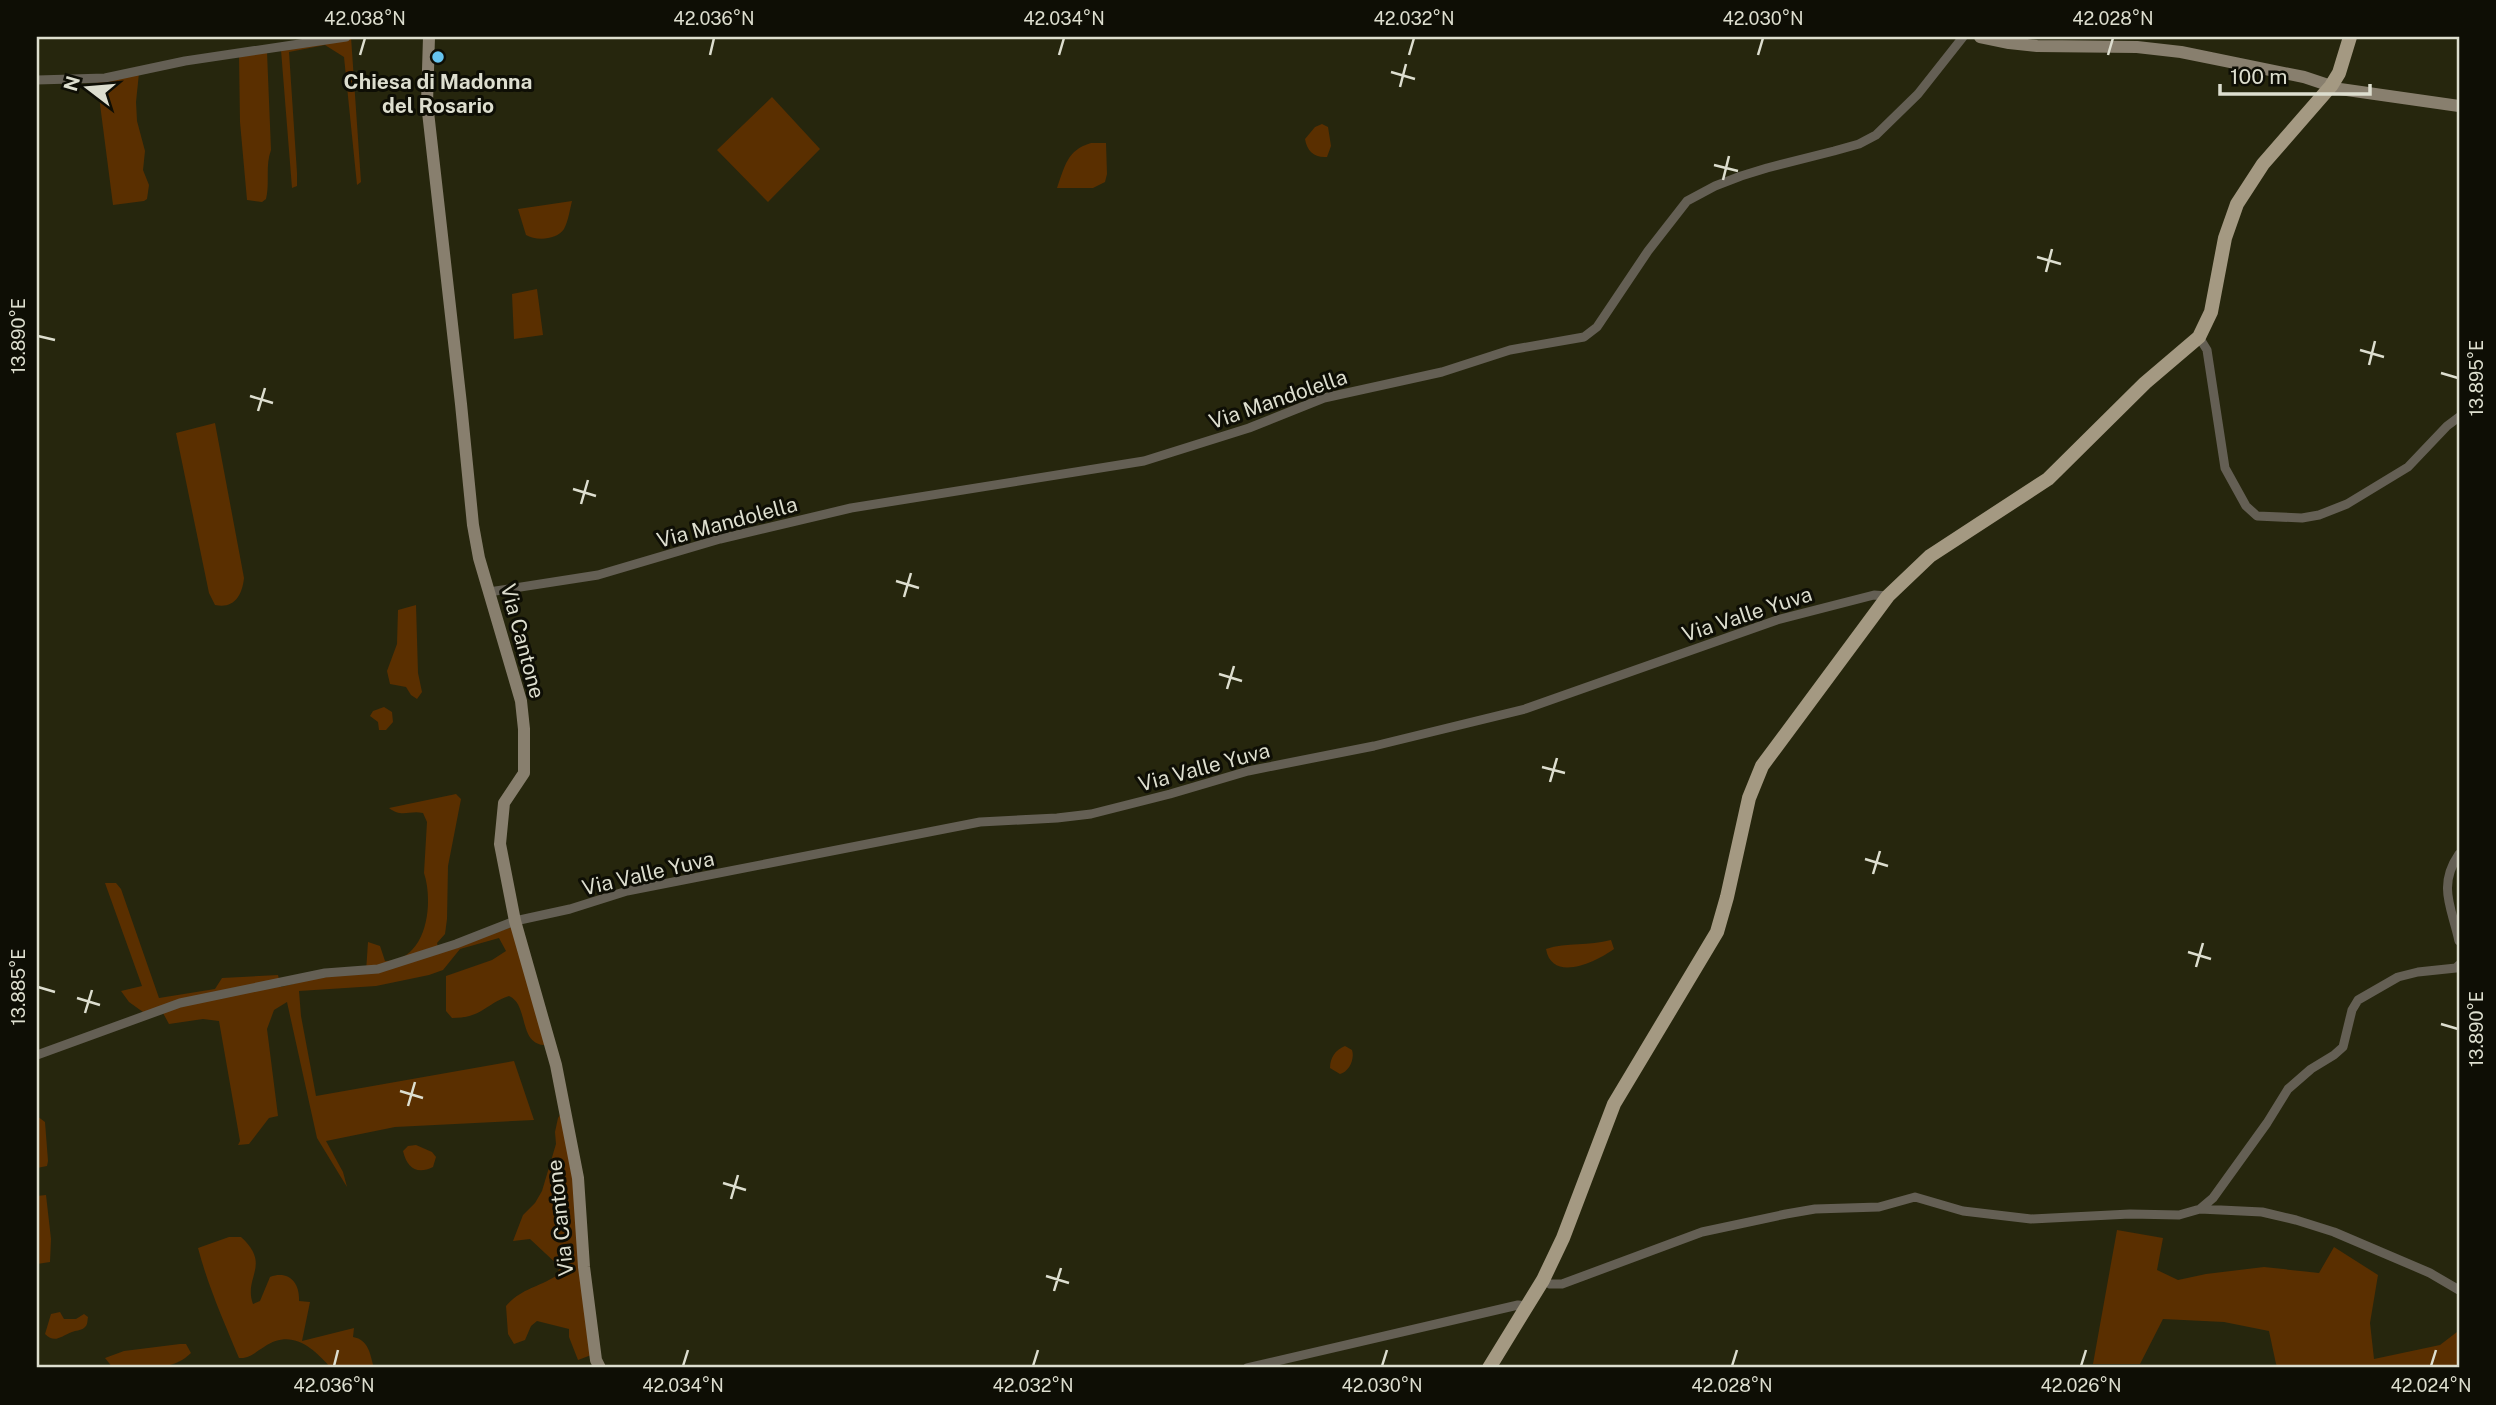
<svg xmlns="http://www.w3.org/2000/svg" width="2496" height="1405" viewBox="0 0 2496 1405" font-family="'Public Sans',sans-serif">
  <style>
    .green { fill: #5a2f00 }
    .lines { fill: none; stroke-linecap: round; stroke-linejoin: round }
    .minor { stroke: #645f54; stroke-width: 9 }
    .secondary { stroke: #887f6e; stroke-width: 12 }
    .primary { stroke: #a49982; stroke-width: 14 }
    .ticks { fill: none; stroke: #dddecf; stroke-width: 2.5 }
    .poi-dot { fill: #66c4ef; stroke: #0e0e05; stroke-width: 2.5 }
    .labels { text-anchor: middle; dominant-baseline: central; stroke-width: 6; stroke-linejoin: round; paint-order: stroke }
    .poi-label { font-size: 21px; font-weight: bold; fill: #dddecf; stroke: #0e0e05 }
    .street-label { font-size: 21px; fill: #dddecf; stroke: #0e0e05 }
    .neatline { fill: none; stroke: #dddecf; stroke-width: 2.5 }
    .ticks-label { font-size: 18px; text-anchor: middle; fill: #dddecf }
  </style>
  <rect width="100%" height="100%" fill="#26260d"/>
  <path class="green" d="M351,37L361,182L357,185L344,57L325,45L289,52L297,173V186L292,188L281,50Z
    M267,52L271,150C265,166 270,182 266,199L262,202L247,200L240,122L239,55Z
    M139,73L136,102L137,121L145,151L143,170L149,185L147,199L144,201L113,205L97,81Z
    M772,97L820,149L768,202L717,150Z
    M1322,124L1328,127L1331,146L1327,157C1314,158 1307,151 1305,139L1315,127Z
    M1091,143H1106L1107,174L1105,182L1093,188H1057C1065,166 1067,150 1091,143Z
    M572,201C570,209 568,222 564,229C557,240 536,241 526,235L518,209Z
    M537,289L543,335L514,339L512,294Z
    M215,423L244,578C242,596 234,609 215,605L209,593L176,433Z
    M416,605L418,673L422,692L417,699L411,695L406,687L390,684L387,671L397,644L398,610Z
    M384,707L392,712L393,722L386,730H379L378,722L370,716L373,711Z
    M456,794L461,799L448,866L447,919L445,934L437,943L439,951L512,927L548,1045C517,1047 530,1005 509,996C485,1004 482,1018 452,1018L446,1011V976L492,960L506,951L499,938L460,949L443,970L429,975L376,986L299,991L301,1016L316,1096L514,1061L534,1120L395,1127L326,1141L343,1172L347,1187L317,1138L287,1002L274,1010L267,1029L278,1116L269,1118L249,1144L238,1145L240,1141L219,1021L203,1019L169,1024L163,1013L150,1017L129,1002L121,991L142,986L105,883H116L121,889L159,998L215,989L222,978L278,975L281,987L324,976L366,972L368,942L380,946L385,961C427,962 434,903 424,873L427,822L423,813C409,810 402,818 389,808Z
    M1611,940L1614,949C1596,962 1552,983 1546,949C1567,942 1589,946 1611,940Z
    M1345,1046L1352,1050C1355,1059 1349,1072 1340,1074L1330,1068C1330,1058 1335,1050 1345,1046Z
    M562,1112L574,1181L594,1354L578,1360L569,1337V1329L537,1321L531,1326L525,1340L514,1344L508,1334L506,1306C522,1288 537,1288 556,1276L560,1267L530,1239L513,1241L523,1215L535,1203L542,1191L556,1144L555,1132L558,1118Z
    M37,1116L45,1122L48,1161L47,1166L37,1168Z
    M416,1145L432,1152L436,1157L433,1167C417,1175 407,1168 403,1151L408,1146Z
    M46,1195L51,1239L50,1262L37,1264V1196Z
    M2117,1230L2163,1238L2157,1270L2178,1280L2206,1274L2264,1267L2319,1273L2334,1247L2378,1275L2370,1323L2374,1359L2440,1345L2457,1332L2459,1334V1368H2279L2276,1364L2269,1331L2224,1322L2163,1319L2140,1364H2093Z
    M229,1237H241C272,1265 243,1277 253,1304L260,1301L270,1277C289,1270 300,1283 299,1301L310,1302L302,1341L354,1328L353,1337C369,1340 370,1354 374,1368H331C313,1348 292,1328 264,1347C255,1352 250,1359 239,1358C224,1322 208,1286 198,1248Z
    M60,1312L64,1319H76L84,1314L88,1317C87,1322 88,1325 84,1328C80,1331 76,1330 72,1332C61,1336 55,1344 45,1334L51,1314Z
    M180,1344H186L191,1353C171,1373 139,1368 113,1368L105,1358L124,1351Z"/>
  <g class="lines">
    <path class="minor" d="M37,80L105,78L185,61L346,37
      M2199,337L2207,350L2225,468L2246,506L2257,516L2302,518L2319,515L2347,504L2408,467L2447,426L2459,417
      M489,592L598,575L720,539L851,508L1144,461L1249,428L1324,398L1442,372L1510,350L1584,337L1597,327L1648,251L1687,201L1715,186L1741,176L1767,168L1834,151L1859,144L1876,135L1918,94L1963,37
      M2459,854C2437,886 2452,908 2459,941
      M37,1055L180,1003L325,973L378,969L456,944L515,921L570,909L627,891L980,822L1057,818L1091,814L1170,794L1248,771L1374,746L1525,709L1777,620L1874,595L1888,596
      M2200,1209L2213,1198L2267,1123L2288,1089L2311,1069L2334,1055L2343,1047L2352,1010L2358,1000L2398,977L2418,972L2456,968L2459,965
      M1543,1280L1550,1284H1562L1702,1232L1786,1214L1815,1209L1879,1207L1915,1197L1963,1211L2031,1219L2130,1214L2179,1215L2200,1209L2262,1212L2296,1220L2334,1232L2430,1273L2459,1290
      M1247,1368L1518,1305L1527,1306"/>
    <path class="secondary" d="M429,37L427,103L461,404L473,525L479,558L521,701L524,729V773L504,803L500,844L515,921L556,1065L578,1178L584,1267L596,1360L600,1368
      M1980,37L2009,43L2037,46L2137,47L2181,52L2304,77L2340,89L2459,106"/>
    <path class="primary" d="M1489,1368L1543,1280L1563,1238L1614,1104L1717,932L1727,897L1749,798L1762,766L1888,596L1930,556L2048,479L2145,383L2199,337L2211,312L2225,238L2237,204L2263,164L2331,86L2339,73L2350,37"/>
  </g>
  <path class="ticks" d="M360,55L365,38M710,55L714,38M1059,55L1064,38M1409,55L1414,38M1758,55L1763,38M2108,55L2113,38M1391,72L1415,79M1400,87L1406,64M1714,165L1738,171M1723,180L1729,156M2037,257L2061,264M2046,272L2052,249M38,336L55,340M2360,350L2384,357M2369,365L2375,341M2441,373L2458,378M250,396L273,403M258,411L265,388M573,489L596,496M581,504L588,480M896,581L919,588M904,597L911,573M1219,674L1242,681M1227,689L1234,666M1542,767L1565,773M1550,782L1557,758M1865,859L1888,866M1873,874L1880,851M2188,952L2211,959M2196,967L2203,943M38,987L55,992M77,998L100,1005M85,1013L92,990M2441,1024L2458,1029M400,1091L423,1098M408,1106L415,1082M723,1183L746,1190M731,1199L738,1175M1046,1276L1069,1283M1054,1291L1061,1268M334,1366L338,1350M683,1366L688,1350M1033,1366L1038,1350M1382,1366L1387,1350M1732,1366L1737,1350M2081,1366L2086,1350M2431,1366L2436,1350"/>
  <circle class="poi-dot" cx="438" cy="57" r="7"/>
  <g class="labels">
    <g class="poi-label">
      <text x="438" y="81">Chiesa di Madonna<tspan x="438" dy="24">del Rosario</tspan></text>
    </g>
    <g class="street-label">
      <text transform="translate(1278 399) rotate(-19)">Via Mandolella</text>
      <text transform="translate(727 522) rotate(-15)">Via Mandolella</text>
      <text transform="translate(1747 614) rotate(-18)">Via Valle Yuva</text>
      <text transform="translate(523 641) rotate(75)">Via Cantone</text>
      <text transform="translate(1204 767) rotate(-15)">Via Valle Yuva</text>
      <text transform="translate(648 873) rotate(-13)">Via Valle Yuva</text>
      <text transform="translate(560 1218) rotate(-96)">Via Cantone</text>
    </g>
  </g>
  <rect width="2496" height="1405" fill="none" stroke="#0e0e05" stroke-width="77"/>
  <g transform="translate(88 88) rotate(286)" stroke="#0e0e05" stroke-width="5" paint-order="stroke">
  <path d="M0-5L12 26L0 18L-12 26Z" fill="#dddecf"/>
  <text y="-10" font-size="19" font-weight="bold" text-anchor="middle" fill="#dddecf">N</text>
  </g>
  <path d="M2220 84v10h150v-10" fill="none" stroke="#dddecf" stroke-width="3.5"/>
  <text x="2230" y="84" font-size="21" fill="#dddecf" stroke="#0e0e05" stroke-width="5" paint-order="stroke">100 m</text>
  <rect x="38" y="38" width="2420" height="1328" class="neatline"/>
  <g class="ticks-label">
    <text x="365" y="25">42.038°N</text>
    <text x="714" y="25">42.036°N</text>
    <text x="1064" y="25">42.034°N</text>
    <text x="1414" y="25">42.032°N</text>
    <text x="1763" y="25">42.030°N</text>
    <text x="2113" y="25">42.028°N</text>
    <text transform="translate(19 336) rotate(-90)" y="6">13.890°E</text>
    <text transform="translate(2477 378) rotate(-90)" y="6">13.895°E</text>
    <text transform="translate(19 987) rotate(-90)" y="6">13.885°E</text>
    <text transform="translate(2477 1029) rotate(-90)" y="6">13.890°E</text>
    <text x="334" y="1392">42.036°N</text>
    <text x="683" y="1392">42.034°N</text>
    <text x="1033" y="1392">42.032°N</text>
    <text x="1382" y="1392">42.030°N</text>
    <text x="1732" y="1392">42.028°N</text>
    <text x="2081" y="1392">42.026°N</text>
    <text x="2431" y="1392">42.024°N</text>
  </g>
</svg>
